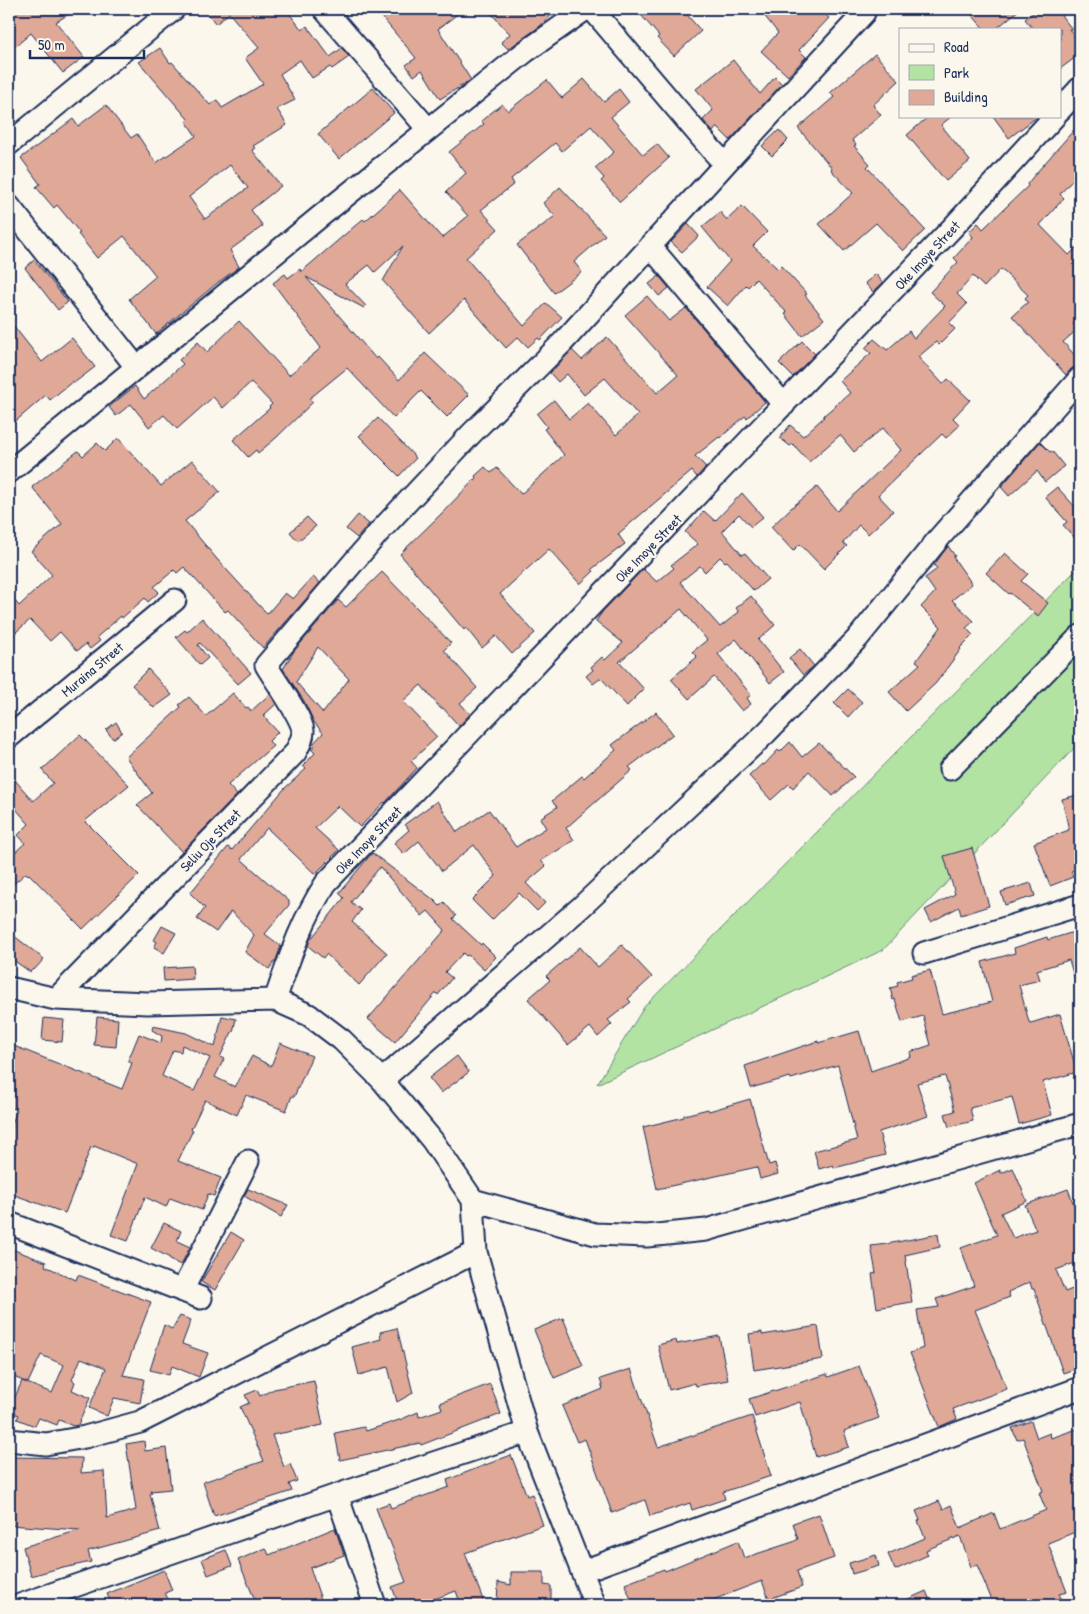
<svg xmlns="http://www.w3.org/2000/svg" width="1089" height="1614" viewBox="0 0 1089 1614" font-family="'Patrick Hand',sans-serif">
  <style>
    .green { fill: #b3e3a2; stroke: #678980 }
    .building { fill: #dfa897; stroke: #1b2f5e; fill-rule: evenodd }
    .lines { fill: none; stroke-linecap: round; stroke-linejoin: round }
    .minor-casing { stroke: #1b2f5e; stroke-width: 25 }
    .minor { stroke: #fbf7ec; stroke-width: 21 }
    .labels { text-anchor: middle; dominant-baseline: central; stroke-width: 4.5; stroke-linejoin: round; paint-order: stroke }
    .street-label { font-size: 14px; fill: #1b2f5e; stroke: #fbf7ec }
  </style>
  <rect width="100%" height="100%" fill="#fbf7ec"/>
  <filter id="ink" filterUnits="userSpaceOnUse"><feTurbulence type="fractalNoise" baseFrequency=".02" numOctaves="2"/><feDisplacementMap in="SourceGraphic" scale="10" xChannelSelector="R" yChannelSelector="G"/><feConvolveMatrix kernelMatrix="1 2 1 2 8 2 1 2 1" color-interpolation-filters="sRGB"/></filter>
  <g filter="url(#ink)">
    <path class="green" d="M1080,566V742L883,950L597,1084L644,1007Z"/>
    <path class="building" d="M9,9H77L56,22L84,57L63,73L31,33L9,52Z
      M204,9H286L302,30L307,26L330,57L342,48L349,57L332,69L330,67L312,78L300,60L280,74L295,100L277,109L287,125L253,146L255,148L252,150L281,186L251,210L263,226L230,250L239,267L216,284L156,334L129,299L156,276L124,236L97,258L78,234L80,233L57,205L54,208L36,187L40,184L21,158L73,119L78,126L106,105L131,138L137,134L156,163L196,136L186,121L188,119L139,62L160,48L170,63L172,62L210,105L217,100L222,108L263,84L245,58L259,48L229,13L216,24ZM230,165L248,188L205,219L189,197Z
      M375,9H464L438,29L471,80L440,99L422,70L414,76L406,65L416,58Z
      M487,9H558L539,27L508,49L501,42L510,34Z
      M636,9H682L701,31L674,56L657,38L659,36Z
      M759,9H819L829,18L799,50L806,57L788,76L761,51L778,33Z
      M967,9H1020L996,29H984Z
      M1038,9H1056L1072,29H1069L1080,43V54L1060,69V29H1033L1025,19Z
      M875,54L899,81L873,105L881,115L852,140L856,145L854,146L870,164L867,167L925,230L903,251L876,223L844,251L819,224L853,193L831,170L832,168L798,128L834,97L830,93Z
      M733,60L760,94L775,77L782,84L730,140L717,127L713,132L703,120L713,110L696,89Z
      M584,79L604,102L619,89L629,102L611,117L643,155L657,144L669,158L620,202L601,181L604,178L595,168L614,152L591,126L562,151L555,143L511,179L514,184L481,210L498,229L466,258L524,326L546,303L562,317L540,340L538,338L528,347L518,337L506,348L464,300L429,333L383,281L403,246L375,272L369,265L345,284L366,306L364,308L306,277L376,359L378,357L399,380L425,353L469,395L447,417L421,391L394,418L347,368L309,399L313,402L276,438L258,453L256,450L248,457L233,440L270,408L269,407L272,404L251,382L223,408L213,397L177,429L164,415L149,427L131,404L116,416L109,407L135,386L144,399L183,364L179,360L198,342L207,352L239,321L289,375L321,348L273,283L285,274L288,278L300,269L301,272L363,219L365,221L400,190L442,238L468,216L446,192L466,173L449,152L484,124L481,121L502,104L508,111L547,80L562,98Z
      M373,88L394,113L339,159L318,134Z
      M929,116H952L941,125L970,161L946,181L907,135Z
      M993,116H1038L1009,138Z
      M1080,123V172L1060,194L1064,198L1040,225L1069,255L1080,244V317L1073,324L1078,329L1063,342L1080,361V364L1071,369L1066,375L1012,316L1028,302L1025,298L1028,295L1001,269L984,287L973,276L957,294L967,304L949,323L955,329L939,345L936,342L918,357L943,384L948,379L970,400L953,418L960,425L946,438L942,434L878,495L893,511L868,534L859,525L843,543L847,546L824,569L800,544L793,551L771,527L791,508L817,487L837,511L901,450L883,428L854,452L840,435L809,462L793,444L790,446L780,438L790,425L803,436L824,417L823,416L850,393L840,381L871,353L865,348L874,339L887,350L909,331L914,338L945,306L930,292L958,262L954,258L973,237L969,232L978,223L983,229L1028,186L1027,184L1037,172Z
      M779,130L788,140L772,156L762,146Z
      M560,187L605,235L574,262L582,272L554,293L517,245L555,216L543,203Z
      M742,206L767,232L753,246L778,269L781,266L807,294L805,295L824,319L802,336L785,314L787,313L756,279L748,287L746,285L728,306L707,287L730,261L702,227L720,212L727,220Z
      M688,224L699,236L682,252L671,242Z
      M34,260L68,302L58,310L25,268Z
      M876,274L883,283L873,292L865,283Z
      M659,276L669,288L659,296L649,284Z
      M647,296L669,321L686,308L765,402L747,418L745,416L720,438L719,437L695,456L706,467L697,477L692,471L618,534L625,544L592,569L594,571L580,584L549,549L500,594L535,633L512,654L496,636L482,648L466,628L464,630L400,554L439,516L476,478L475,476L485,467L491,473L497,468L521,494L564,455L544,429L547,427L537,414L554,400L569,419L588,403L616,435L638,415L605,378L584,395L567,374L558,382L550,373L572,350L582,360L607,337L657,393L678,375L625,315Z
      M9,320L42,362L72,338L95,367L74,383L73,381L50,400L46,395L9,427Z
      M802,341L815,354L793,377L779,363Z
      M378,418L416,458L399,476L359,436Z
      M118,438L161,486L192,460L220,492L185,521L216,558L267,614L285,593L293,599L313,577L320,583L263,648L228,610L225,612L184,567L177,573L174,570L154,587L159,592L148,602L145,598L122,618L121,616L97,637L100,641L90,649L86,644L77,651L60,632L50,641L30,620L9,638V593L19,606L52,575L31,551L62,524L32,487L78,451L83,456L97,443L105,451Z
      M1040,442L1050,452L1052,451L1064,466L1045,482L1037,471L1009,496L1001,487Z
      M1057,487L1079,511L1080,510V544L1063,525L1067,522L1045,497Z
      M742,493L763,517L751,527L739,514L722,531L742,555L745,553L768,579L754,591L727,561L725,562L720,557L705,572L700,566L680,582L720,627L739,612L736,608L751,596L775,625L758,640L784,672L770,683L736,639L718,654L751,695L747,698L751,704L742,711L714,677L689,699L671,679L697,657L692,652L707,640L681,609L619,662L644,689L627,706L601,678L593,684L586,676L593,670L591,667L602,657L605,660L623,643L596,621L603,611L643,569L657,582L674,568L671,565L698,544L685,532L704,511L715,521Z
      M358,515L369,524L357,538L346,529Z
      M307,517L316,526L298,541L290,532Z
      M948,546L955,556L953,557L972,584L952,600L974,621L966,628L973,635L960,648L961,649L936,683L906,711L889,692L920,664L916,661L941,627L921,607L935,592L925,578L937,569L934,565Z
      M1005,553L1028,574L1021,581L1048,603L1038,616L1010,593L1009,594L986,573Z
      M382,572L451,643L444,650L477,688L460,703L470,714L459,726L443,708L441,709L421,685L403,701L437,737L411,761L417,768L385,803L384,802L360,827L338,806L315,828L339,850L315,874L267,828L241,859L289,901V905L265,934L281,946L276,960L269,969L245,952L254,935L231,911L216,932L197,919L205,908L190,893L228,847L232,850L285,788L306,769L303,766L315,753L311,749L315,746L313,744L323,733L314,722L304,701L283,669L294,651L338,600L346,607ZM318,647L349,679L323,713L296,682Z
      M202,618L251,673L238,684L200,643L198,645L208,658L200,665L176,637L185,630L187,632Z
      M800,649L814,666L803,675L789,658Z
      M148,669L172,695L154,708L132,685Z
      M848,689L862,702L848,717L834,703Z
      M233,693L246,708L248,707L251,711L270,694L276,704L263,716L278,732L269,741L273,746L228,785L237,795L182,852L137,805L152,793L126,757L181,707L179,705L189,697L206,716Z
      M656,712L673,734L629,767L632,770L566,828L574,840L541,861L546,866L526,883L545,903L537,911L519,893L492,920L472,900L496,876L474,845L442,871L419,841L404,854L394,843L409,830L405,824L437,801L457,832L489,810L516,847L546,828L540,818L557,807L552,801L582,776L584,778L616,750L612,745Z
      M116,722L122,732L113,739L106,730Z
      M80,735L129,785L85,821L139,875L83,929L29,874L28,875L26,873L9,888V858L25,843L18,835L29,824L9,801V773L33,801L53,783L42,770Z
      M790,742L802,757L819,743L854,777L833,796L809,771L793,788L789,784L771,800L749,776L762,764L764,765L778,750L780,752Z
      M1077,795L1080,811V869L1071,871L1073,877L1050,886L1034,843L1069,830L1062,799Z
      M972,848L989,906L961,915L959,907L931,922L925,910L955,894L944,856Z
      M372,853L434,900L440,906L444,902L456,916L453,919L481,945L482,943L496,957L484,970L468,955L466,956L463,953L445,972L452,978L438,995L436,993L395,1042L368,1019L445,930L428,911L422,916L380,867L351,902L361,910L352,922L387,953L359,985L326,954L323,958L308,946L310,940L344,898L339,893Z
      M1031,883L1035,896L1005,905L1001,892Z
      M162,926L176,933L164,953L154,947L157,942L154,940Z
      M1080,930V986L1077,987L1069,960L1037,970L1040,980L1019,985L1029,1022L1031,1023L1060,1014L1077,1072L1043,1082L1052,1115L1019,1124L1012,1097L970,1108L973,1121L949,1127L945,1114L955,1111L945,1076L917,1083L928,1116L879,1132L885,1155L834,1168L833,1165L819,1169L814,1151L857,1140L838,1065L791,1079L790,1077L751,1088L745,1066L818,1041V1043L859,1031L871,1071L911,1057L910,1052L931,1045L923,1016L902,1022L895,999L893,1000L890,988L898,986L897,982L912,978L911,975L930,970L942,1014L992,1002L982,962L1015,953L1014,948L1047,937L1048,940Z
      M9,932L44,959L34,970L33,969L30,972L9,957Z
      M622,945L652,977L628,999L631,1002L608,1020L612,1024L598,1037L590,1027L568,1045L528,999L550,980L546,976L580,947L598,967Z
      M192,966L193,979L164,981L163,968Z
      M222,1016L236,1019L233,1032H232L220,1057L224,1059L215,1077L235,1087L252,1056L271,1066L280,1043L312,1056L294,1097L292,1096L286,1111L246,1095L237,1115L205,1100L191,1129L193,1130L178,1161L221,1178L214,1196L208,1194L202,1210L170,1198L166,1207L145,1197L128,1241L111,1235L138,1164L94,1146L93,1148L91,1147L65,1213L9,1193V1132L17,1110L9,1107V1044L122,1089L132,1063L128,1061L139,1034L161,1043L162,1036L152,1030L153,1026L186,1033L215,1047ZM182,1045L210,1058L194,1091L162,1076L173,1050L181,1052Z
      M97,1017L118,1019L116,1047L94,1045Z
      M44,1018L64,1020L62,1042L42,1040Z
      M457,1056L469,1072L441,1093L429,1078Z
      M750,1099L769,1165L775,1163L778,1174L760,1179L757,1167L657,1189L643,1127L684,1117V1115L708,1109L709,1111Z
      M1013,1168L1027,1201L1001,1213L1013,1238L1036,1230L1025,1205L1068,1189L1080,1221V1261L1056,1270L1065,1292L1080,1286V1314L1076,1316L1080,1328V1367L1063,1373L1034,1289H1032L1030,1282L1008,1292L1010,1297L975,1310L1007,1389L953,1409L957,1419L939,1427L910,1353L923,1348L917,1310L939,1307L936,1299L974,1286L961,1248L997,1235L974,1183L1000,1170L1001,1173Z
      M248,1189L288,1205L281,1217L244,1196Z
      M164,1223L181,1231L177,1241L190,1247L181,1265L169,1260L170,1258L151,1248Z
      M231,1232L244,1240L215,1290L201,1282Z
      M938,1234L940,1247L905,1255L912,1302L877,1308L872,1274L876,1273L871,1246L887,1244Z
      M9,1248L46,1262L45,1266L76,1280L78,1275L151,1302L123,1375L144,1379L140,1403L114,1398L107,1416L89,1408L106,1368L81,1358L72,1380L75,1382L72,1390L90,1398L78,1425L73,1426L59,1420L57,1425L39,1418L35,1426L17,1419L19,1415L9,1411L22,1381L52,1393L64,1365L41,1355L28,1383L9,1375Z
      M180,1316L191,1320L182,1344L208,1353L199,1377L172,1366L169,1375L150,1370L164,1325L172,1329Z
      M563,1318L583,1366L554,1378L534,1330Z
      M818,1326L823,1359L754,1370L749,1334L762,1332V1335Z
      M397,1328L413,1393L397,1402L388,1367L359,1375L352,1347L381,1339L380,1332Z
      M719,1336L728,1380L696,1386L695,1383L669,1390L658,1345L676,1340L677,1344Z
      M859,1366L879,1418L844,1431L849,1447L816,1457L800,1402L755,1417L749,1399L827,1374L828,1377Z
      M631,1369L658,1447L752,1416L771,1476L723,1492L725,1499L692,1510L690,1503L650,1516L645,1500L612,1513L585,1439L577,1442L562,1406L603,1389L600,1379Z
      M314,1381L323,1425L272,1435L284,1467L290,1464L297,1481L289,1484L292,1491L214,1516L203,1482L264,1461L240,1407L249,1403L245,1395L257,1390L260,1396L274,1389Z
      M490,1384L501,1414L421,1445L420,1443L340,1460L335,1433L364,1427L366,1431L402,1419L418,1412L419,1417L442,1409L440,1403Z
      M1031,1421L1037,1438L1050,1433L1051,1438L1080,1428V1530L1048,1543L1067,1592L1059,1594L1065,1605H1048L1045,1600L1031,1605H994L977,1565L971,1567L960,1536L926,1550L928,1555L895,1570L888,1554L925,1538L918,1521L920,1520L916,1511L939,1501L943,1509L951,1505L960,1528L994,1513L1000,1529L1046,1510L1039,1493L1043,1491L1023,1438L1017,1440L1012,1428Z
      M144,1441L145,1451L166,1448L171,1489L151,1491L152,1493L150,1494L160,1531L88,1551L91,1562L63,1568V1567L31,1576L23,1547L80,1530L9,1525V1457L82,1458L81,1473L104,1471L107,1518L136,1510L126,1444Z
      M511,1455L527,1496L532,1494L543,1525L465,1553L485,1605H461L456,1591L418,1605H399L392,1587L406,1582L389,1539L388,1540L376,1508L389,1503L391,1508L449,1487L447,1480Z
      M819,1514L834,1558L797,1571L802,1587L769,1599L762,1581L700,1605H633L625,1584L664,1569L665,1571L738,1541L744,1558L793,1542L798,1539L793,1523Z
      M335,1528L344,1555L310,1568L323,1605H257L238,1560L266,1548L269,1555Z
      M226,1550L232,1566L208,1575L202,1559Z
      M876,1555L879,1566L852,1574L849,1563Z
      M164,1570L172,1590L165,1593L171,1605H112L107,1594Z
      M511,1572H544V1585L551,1586V1605H497L498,1582L511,1585Z
      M926,1591L932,1605H895Z"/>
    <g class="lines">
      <g class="minor-casing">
        <path id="minor" d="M324,9L428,129
          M1060,110L1080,88
          M9,144L174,9
          M725,164L864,13
          M9,206L137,368
          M650,246L784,405
          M9,472L322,215L525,52L586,9
          M9,737L175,600
          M950,769L1080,636
          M924,953L1080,905
          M9,988L56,999L147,1003L275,1000L309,1015L342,1040L382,1080L432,1140L473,1200L595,1234L647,1236L706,1230L1080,1124
          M56,999L295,753C299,745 303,739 303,731C302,717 274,679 266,665L380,531L471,434L563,342L725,164L711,149L592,9
          M275,1000C290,957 301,922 326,883L954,226L1055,116
          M382,1080L580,908L766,733L857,639L940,537L1080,378
          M473,1200L476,1252L527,1432L595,1605
          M9,1223L201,1298
          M182,1291L248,1161
          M9,1440L46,1444L85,1437L140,1422L476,1252
          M337,1495L375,1605
          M583,1571L1080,1388
          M20,1605L337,1495L527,1432"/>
      </g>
      <use href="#minor" class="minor"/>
    </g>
  </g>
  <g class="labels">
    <g class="street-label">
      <text transform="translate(927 255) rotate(-47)">Oke Imoye Street</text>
      <text transform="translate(648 548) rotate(-46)">Oke Imoye Street</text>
      <text transform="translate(92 669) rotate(-40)">Muraina Street</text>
      <text transform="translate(210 840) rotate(-46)">Seliu Oje Street</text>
      <text transform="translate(368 840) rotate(-46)">Oke Imoye Street</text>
    </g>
  </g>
  <rect width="1089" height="1614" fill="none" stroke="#fbf7ec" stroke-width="30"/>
  <rect x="15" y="15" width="1059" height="1584" fill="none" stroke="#1b2f5e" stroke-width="2" filter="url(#ink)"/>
  <rect x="899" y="28" width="162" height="90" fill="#fbf7ec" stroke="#a1a7b3"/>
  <rect x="909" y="44" width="25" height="8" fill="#fbf7ec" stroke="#a1a7b3"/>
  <text x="944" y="52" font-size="15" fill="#1b2f5e">Road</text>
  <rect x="909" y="65" width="25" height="15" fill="#b3e3a2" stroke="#a1a7b3"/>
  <text x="944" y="78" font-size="15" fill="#1b2f5e">Park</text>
  <rect x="909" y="90" width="25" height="15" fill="#dfa897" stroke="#a1a7b3"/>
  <text x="944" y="102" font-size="15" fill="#1b2f5e">Building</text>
  <path d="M30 50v8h114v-8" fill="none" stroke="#1b2f5e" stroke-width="2.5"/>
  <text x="38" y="50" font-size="15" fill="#1b2f5e" stroke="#fbf7ec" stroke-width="4" paint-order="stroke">50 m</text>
</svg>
